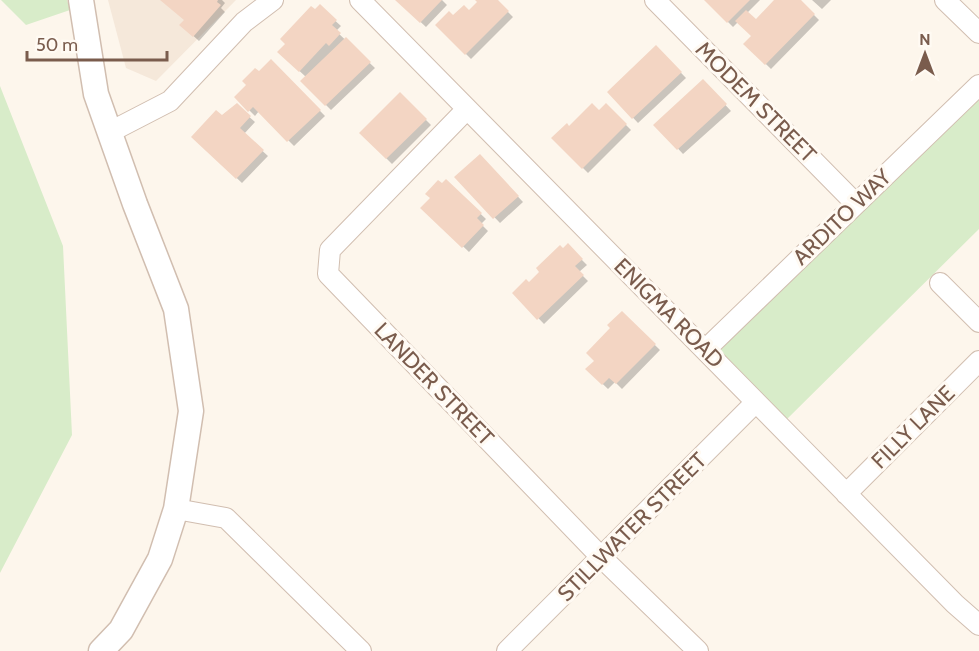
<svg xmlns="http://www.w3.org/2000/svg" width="979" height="651" viewBox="0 0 979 651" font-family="Cabin,sans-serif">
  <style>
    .residential { fill: #f5e8da }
    .green { fill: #d8ecc9 }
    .shadow { fill: #0003 }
    .building { fill: #f3d5c3 }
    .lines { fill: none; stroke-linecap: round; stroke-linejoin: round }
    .minor-casing { stroke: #d1beb0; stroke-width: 22 }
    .tertiary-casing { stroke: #d1beb0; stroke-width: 27 }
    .minor { stroke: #fff; stroke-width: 20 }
    .tertiary { stroke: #fff; stroke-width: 24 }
    .labels { text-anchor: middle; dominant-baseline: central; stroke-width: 6; stroke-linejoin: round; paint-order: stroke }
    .street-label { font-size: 22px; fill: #7a5c4d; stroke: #fffaf3 }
  </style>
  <rect width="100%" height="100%" fill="#fdf6ec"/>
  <path class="residential" d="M108,0H236L156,81L126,68Z"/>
  <path class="green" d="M1,0H67L70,10L26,25Z
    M0,86L63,246L72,435L0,573Z
    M979,93V229L787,419L719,351Z"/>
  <path class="shadow" d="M162,0H222L225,3L221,8L225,12L199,41L187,30L186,21Z
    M397,0H442L447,5L426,27Z
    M477,0H496L513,17L471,59L437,25L469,12L479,2Z
    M706,0H760L747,13L756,21L776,0H799L819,20L771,69L745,44L753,36L738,22L733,27Z
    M812,0H831L822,9Z
    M320,7L341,26L336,31L375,68L331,110L302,81L306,77L279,52Z
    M656,47L686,78L638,123L609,92Z
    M271,61L325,116L294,146L259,111L255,116L236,97Z
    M703,81L731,111L683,154L656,125Z
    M400,94L431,125L392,164L361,133Z
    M236,105L255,122L244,134L268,156L242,183L193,137Z
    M606,105L631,130L588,173L553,138L599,112Z
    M480,156L523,202L500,223L456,177Z
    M446,181L486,219L481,224L488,231L469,252L423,208Z
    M568,246L587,265L579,272L588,281L544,324L514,293L529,284Z
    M622,313L660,350L622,389L615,382L608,389L587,369L596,361Z"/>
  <path class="building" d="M160,0H218L217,2L221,5L193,37L179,25L184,20Z
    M395,0H442L420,23Z
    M475,0H498L509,11L465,55L435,25L449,11L453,15L464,5L469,10L477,2Z
    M704,0H750L727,23Z
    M774,0H801L815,14L765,65L743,44L751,36L735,21L746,10L756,19Z
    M320,4L337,20L332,25L341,33L329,46L326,43L299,72L277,52L285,44L280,39L311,6L315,9Z
    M346,37L371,62L325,106L300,81Z
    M656,45L682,72L632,119L607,92Z
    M271,59L321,110L287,142L253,107L248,112L234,97L246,85L242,81L255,68L259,71Z
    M703,79L727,104L677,150L653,125Z
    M400,92L427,119L386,159L359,133Z
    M237,103L251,116L240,128L264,150L236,179L191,137L216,110L222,115Z
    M592,103L599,110L606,103L627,124L582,169L551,138L567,123L569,126Z
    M480,154L519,196L493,219L454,177Z
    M446,179L482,213L477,218L484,225L462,248L420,208L430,198L425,194L438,180L442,183Z
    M568,243L583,259L575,266L584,275L537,320L512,293L526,279L529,282L539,272L536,268L560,245L563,248Z
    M622,311L656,344L616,384L609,378L602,385L585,369L594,361L586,353L610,328L607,325Z"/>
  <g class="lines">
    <g class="minor-casing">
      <path id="minor" d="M360,0L955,604L979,625
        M655,0L856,204
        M945,0L979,33
        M467,109L330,250L328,274L601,557L698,651
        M110,132L170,101L244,22L273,0
        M940,283L979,322
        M705,350L979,85
        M846,494L979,361
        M176,509L226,518L361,651
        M507,651L756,402"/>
    </g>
    <g class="tertiary-casing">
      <path id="tertiary" d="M81,0L96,94L135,204L176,309L191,411L176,509L160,559L121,630L101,651"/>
    </g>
    <use href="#minor" class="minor"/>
    <use href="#tertiary" class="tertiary"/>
  </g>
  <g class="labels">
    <g class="street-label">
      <text transform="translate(756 102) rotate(45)">MODEM STREET</text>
      <text transform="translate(842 217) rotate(-44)">ARDITO WAY</text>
      <text transform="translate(669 313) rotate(45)">ENIGMA ROAD</text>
      <text transform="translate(434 384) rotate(46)">LANDER STREET</text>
      <text transform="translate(913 427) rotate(-45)">FILLY LANE</text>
      <text transform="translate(632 527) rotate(-45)">STILLWATER STREET</text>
    </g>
  </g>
  <g transform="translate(925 54)" stroke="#fffaf3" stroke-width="4.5" paint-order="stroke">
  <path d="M0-4.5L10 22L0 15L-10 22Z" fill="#7a5c4d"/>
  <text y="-9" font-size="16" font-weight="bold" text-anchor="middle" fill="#7a5c4d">N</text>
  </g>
  <path d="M27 51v9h140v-9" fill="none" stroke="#7a5c4d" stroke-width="3"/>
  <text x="36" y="51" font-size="18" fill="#7a5c4d" stroke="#fffaf3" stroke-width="4.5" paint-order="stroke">50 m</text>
</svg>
